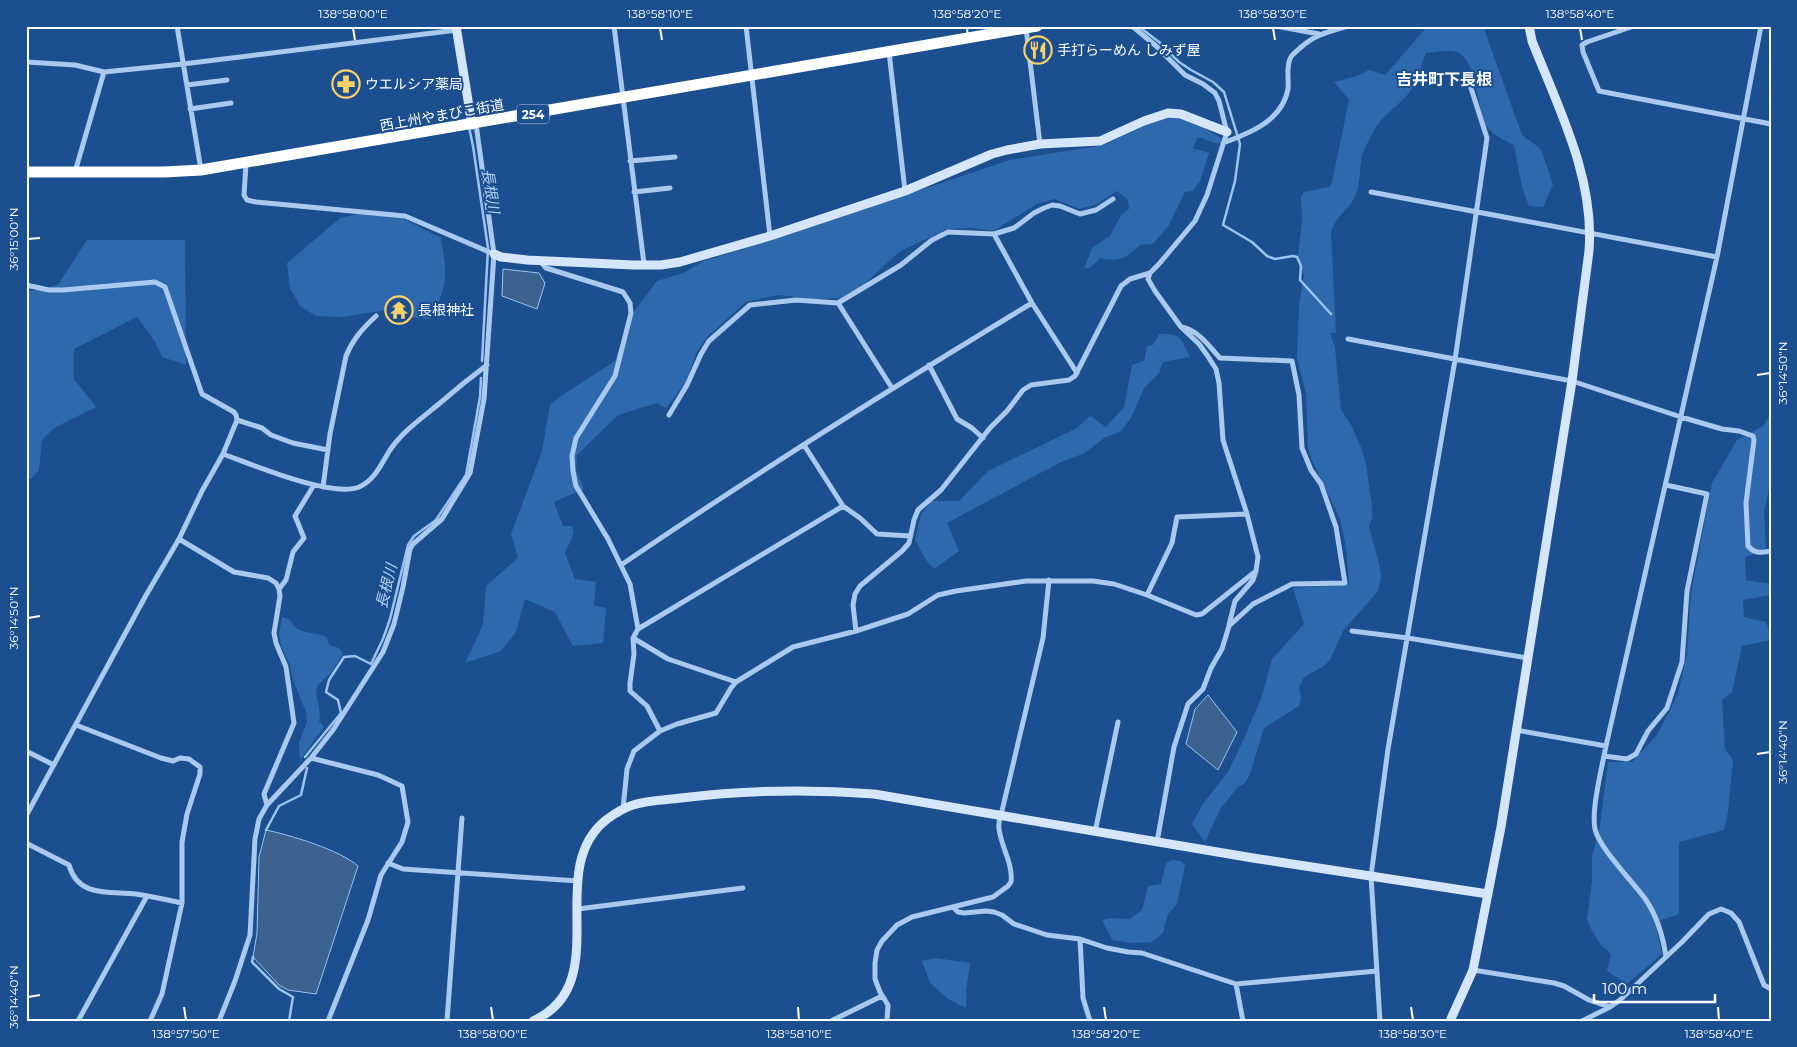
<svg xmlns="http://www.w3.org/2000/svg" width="1797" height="1047" viewBox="0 0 1797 1047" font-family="Montserrat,'Noto Sans JP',sans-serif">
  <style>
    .green { fill: #2e69ad }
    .water { fill: #3c6290; stroke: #9cc4f0 }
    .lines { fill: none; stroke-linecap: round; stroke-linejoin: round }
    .stream { stroke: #9cc4f0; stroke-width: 2.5 }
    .street { stroke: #a9c9ee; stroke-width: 5 }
    .secondary { stroke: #d6e6fa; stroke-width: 9 }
    .highway { stroke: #fff; stroke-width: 11 }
    .ticks { fill: none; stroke: #fff; stroke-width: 2 }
    .labels { text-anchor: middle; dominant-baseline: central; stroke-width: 4; stroke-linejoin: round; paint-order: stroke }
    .shield { fill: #1b4f8f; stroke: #bbcadd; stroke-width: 1 }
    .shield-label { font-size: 12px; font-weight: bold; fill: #fff }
    .poi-label { font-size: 14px; fill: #fff; stroke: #1b4f8f; text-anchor: start }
    .street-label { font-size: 14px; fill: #fff; stroke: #1b4f8f }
    .water-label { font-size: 15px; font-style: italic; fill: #b5d3f5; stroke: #1b4f8f }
    .quarter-label { font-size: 16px; font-weight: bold; fill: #fff; stroke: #1b4f8f }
    .neatline { fill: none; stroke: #fff; stroke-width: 2 }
    .ticks-label { font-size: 12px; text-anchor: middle; fill: #fff }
  </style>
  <rect width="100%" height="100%" fill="#1b4f8f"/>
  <path class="green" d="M1432,26H1483L1522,135L1541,149L1553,185L1543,207L1529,206L1522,187L1514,145C1506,141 1494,136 1488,128C1476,112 1478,54 1453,51C1444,50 1434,53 1426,53C1421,64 1419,80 1412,89C1401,105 1382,114 1373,132C1370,139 1364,148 1362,156C1359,170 1361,184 1355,197C1348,210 1335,217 1331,232L1336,333H1330L1335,348L1341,410L1351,425L1361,447L1366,465L1372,506V518L1369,527L1379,564L1381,577L1378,591L1343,631L1330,660L1324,666L1304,677L1299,687L1301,698L1299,706L1264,728L1250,774L1245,783L1238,787L1221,808L1205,842L1192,824L1202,805L1228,772L1243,741L1262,696L1272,659L1304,624L1293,588L1349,584L1346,547L1340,519L1311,458L1308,448L1306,394L1297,358L1299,305L1304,276L1298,257L1302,221L1301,197L1304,192L1329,187L1332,182L1349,100L1334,82L1357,76L1369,70L1385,75L1425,29Z
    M1168,117C1192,118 1202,126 1222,139L1218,144L1198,137L1193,148L1209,153L1200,181L1193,191L1185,192L1169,225L1153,244L1140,245C1126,259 1118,262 1100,258L1091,267L1084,269L1092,248L1110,236L1121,215L1129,209L1128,200L1117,191L1095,205L1079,209L1055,199L1037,204L993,231L973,228L947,229L899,252L857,291L841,298L812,299L778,295L746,302L708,336L697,351L686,382L666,408L657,403L618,415L577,455L576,469L584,489L554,502L563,526H572L574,533L565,553L575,579L596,582L594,605L606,608L603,643L573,646L555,612L525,599L516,632L501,651L465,663L483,625L486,586L518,558L511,534L542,451L550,405L564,394L615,361L629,318L657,281L683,273L704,261L784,236L1010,160L1104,145L1146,125Z
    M362,213L398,216L441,238C447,273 449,288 429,319L404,317L388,310L341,317L316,316L300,306L290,288L287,263L340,218Z
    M87,240H185L186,365L162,357L154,340L137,317L74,349V379L96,407L54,428L42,440L39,470L31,479L26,475V427L28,423L26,421V292L58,285Z
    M1159,334C1181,333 1181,338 1190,357L1163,362L1159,373L1144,388L1131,418L1121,431L1104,438L1085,453L1061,462L947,523L959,551L934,569L926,560L915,539L921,514L932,501H959L988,471L1077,428L1090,416L1106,427L1124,407L1132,365L1144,361L1147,346L1153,345Z
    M1771,414V481L1764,511L1766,550L1745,557L1746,580L1771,584V595L1743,600L1744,617L1766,622L1771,634V640L1742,646L1732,692L1722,700L1725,749L1733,760L1728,812L1724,830L1679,842V914L1655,922L1662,954L1627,984L1607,971L1611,954L1601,945L1592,931L1587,919L1592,881V856L1600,826L1608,762H1632L1657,735L1678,694L1687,654L1691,593L1712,483L1737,440L1763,426Z
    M282,617L290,620C297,635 314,631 327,637L329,645L339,648L343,653L331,673L318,685L316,691L320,715L319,721L324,727L300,760L299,743L307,722L306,712L293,680L290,665L281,646L279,634Z
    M1172,860L1181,861L1185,865L1177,904L1168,914L1163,933L1152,942L1133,943L1112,940L1102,920L1110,918L1130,919L1142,910L1148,886L1161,884L1166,863Z
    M936,958L970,963L966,990V1008L948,999L930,983L922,961Z"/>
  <path class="water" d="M503,269L539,273L545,283L537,309L502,296Z
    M1208,695L1237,732L1218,770L1186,744L1195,709Z
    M266,830C290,835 340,850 358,866L316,994L288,990L279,985L253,957L257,933L259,857Z"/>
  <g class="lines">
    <path class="stream" d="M1138,26L1159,42L1179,62L1191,70L1213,82L1224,92L1240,144L1235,181L1223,225L1252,242L1267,256L1275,259L1293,256L1297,257L1301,266L1300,280L1331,314
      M469,127L473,146L488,248L482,361
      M305,757L341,713L338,700L326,692L329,680L344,657L355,656L371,664L383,639L390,619L408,545L414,536L436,520L466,475L480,397L481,378
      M266,830L279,806L301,795L307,768
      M253,957L252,962L279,989L293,997L289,1021"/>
    <path class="street" d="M177,26L201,170
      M614,26L644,264
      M746,26L770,236
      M1132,26L1155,45L1185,75L1203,84L1215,93L1219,101L1227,132L1207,195L1195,221L1159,264L1150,273L1148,279L1155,291L1181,327L1199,344L1207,355L1216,369L1219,383L1223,440L1247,514L1258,557L1256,571L1253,580L1235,601L1229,625
      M1276,26L1319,34
      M1634,26L1587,42L1582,45L1583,52L1599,91L1771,124
      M1026,28L1040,144
      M889,52L905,191
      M26,62L75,65L104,72L183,64L457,30
      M187,85L227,80
      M190,109L231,103
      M1223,143C1250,133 1282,121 1288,89C1289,80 1286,68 1290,59C1291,55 1297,51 1300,48C1316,34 1328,32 1348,26
      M630,161L675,157
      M246,164L244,195L247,200L256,202L405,216L494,254
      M75,172L104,72
      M634,192L670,188
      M1371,192L1717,257
      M994,234L1032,303L1077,373
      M540,261L546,268L623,292L630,303L631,313L615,376L576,438L572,456L573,471L576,486L608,539L630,584L638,629L633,638L634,654L630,683V691L647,706L660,731
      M26,285L49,290H63L155,282L165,287L202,394L234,412L236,415L237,420L223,454L202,491L179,539L145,597L26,816
      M838,303L892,388
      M1348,339L1572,381L1681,417L1722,429L1739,431L1753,436L1754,440L1746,503L1748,546C1755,554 1761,553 1771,551
      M929,365L957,419L972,428L983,438
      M669,415L687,385L701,354L709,341L750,305L796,300L838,303L901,265L932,240L948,232L994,234L1014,228L1034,213L1044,208L1052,205L1060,206L1080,214L1096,210L1113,199
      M237,420L262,428L271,435L293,443L328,450
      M804,445L843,506L860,518L877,534L910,536
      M223,454C251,464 331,498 359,487C375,480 381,464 390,450C403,431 422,418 440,403C455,390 471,377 487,365
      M323,487L330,434L346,356C353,339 363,328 376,316
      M179,539L234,572L268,578L276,583L279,589L280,596L274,633L276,643L286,667L294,723L264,794L267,805
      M621,565C756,473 893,387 1032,303
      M279,589L286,580L293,552L304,538L295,516L314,485
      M1147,595L1172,543L1177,517L1247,514
      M638,629L843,506
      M856,631L853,605L855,594L860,586L902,551L909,543L914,520L918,510L941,490L990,428L1007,411L1023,390L1031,385L1069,380L1075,376L1121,286L1130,279L1150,273
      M1352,631L1408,638L1527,658
      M633,638L668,659L736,682
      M76,725L161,758L173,761L180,758L189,759L200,767V774L187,814L182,842V903L162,994L150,1021
      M1516,730L1606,746
      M26,751L54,765
      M1604,756L1627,759L1636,754L1648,731L1667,708L1682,662L1687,591L1707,494L1666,485
      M311,758L378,775L402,786L408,822L402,842L381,875L368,920L328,1021
      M623,809L627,769L634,751L660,731L677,724L716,713L731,688L736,682L793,647L856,631L908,614L938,595L956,591L1026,581H1093L1114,584L1147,595L1196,615L1202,614L1256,571
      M1095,832L1118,722
      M1157,842L1174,747L1188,704L1203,689L1211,668L1222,649L1229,626L1253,604L1292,584L1345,583L1336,527L1321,484L1311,470L1302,448L1299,395L1292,361L1220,358C1209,346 1197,329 1181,327
      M26,843L69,865C78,898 110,891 136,894C151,896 167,900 182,903
      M388,863L403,869L578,881
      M953,907L958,912L964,913L986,911L994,912L1002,915L1014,924L1047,935L1080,939L1107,948L1128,952L1142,953L1236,984L1377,971
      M578,909L743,888
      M1080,939L1083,998L1090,1021
      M1666,957C1663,936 1658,918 1646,900C1634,883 1599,848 1595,829C1591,810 1602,767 1606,746L1717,257L1761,26
      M1473,970L1554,983L1564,986L1589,1000L1610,1007
      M1236,984L1243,1021
      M78,1021L147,896
      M219,1021L235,981L250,935L255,839L259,819L267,805L311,758L333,730L383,652L394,624L403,587L410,549L413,544L442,519L470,473L484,399L494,254L476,124
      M447,1021L462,818
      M831,1021L882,996
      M887,1021L888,1005L880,992L875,979V963L877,950L882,941L897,925L912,917L993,897L1008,886L1011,882C1014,859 992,834 1001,815L1043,638L1049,580
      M1380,1021L1371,876L1388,749L1455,360L1487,138L1470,85
      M1582,1021L1610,1007L1620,1000L1682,942L1709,914L1721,909L1731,913L1739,922L1764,985L1771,989"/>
    <path class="secondary" d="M456,26L472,125
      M494,254L501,257L527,260L633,265H661L680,262L770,236L905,191L992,154L1007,150L1040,144L1100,141L1144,121L1168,113L1181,114L1227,132
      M533,1021C617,983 542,871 606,820C614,814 623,808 633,805C648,800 665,800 681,798C745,790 811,789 874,794L1253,858L1488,894
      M1450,1021L1473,970L1501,827L1572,381L1589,251C1595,178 1558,107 1532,41L1529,26"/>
    <path class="highway" d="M26,172H164L201,170L1037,26"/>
  </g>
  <path class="ticks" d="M353,28L355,40M660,28L662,40M967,28L968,40M1273,28L1275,40M1580,28L1582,40M28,239L40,238M1757,375L1770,373M28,618L40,616M1757,754L1770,752M28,997L40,995M184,1007L186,1020M491,1007L493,1020M798,1007L799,1020M1104,1007L1106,1020M1411,1007L1413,1020M1718,1007L1719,1020"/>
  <defs>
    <g id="restaurant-ring" transform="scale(1.4375)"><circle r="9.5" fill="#1b4f8f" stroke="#ffd166" stroke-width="1.5"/><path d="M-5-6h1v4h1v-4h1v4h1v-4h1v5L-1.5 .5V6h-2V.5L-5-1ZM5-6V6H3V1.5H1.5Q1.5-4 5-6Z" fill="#ffd166"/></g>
    <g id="pharmacy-ring" transform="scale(1.4375)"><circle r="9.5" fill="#1b4f8f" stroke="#ffd166" stroke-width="1.5"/><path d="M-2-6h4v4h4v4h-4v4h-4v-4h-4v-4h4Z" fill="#ffd166"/></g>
    <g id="temple-ring" transform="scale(1.4375)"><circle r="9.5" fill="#1b4f8f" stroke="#ffd166" stroke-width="1.5"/><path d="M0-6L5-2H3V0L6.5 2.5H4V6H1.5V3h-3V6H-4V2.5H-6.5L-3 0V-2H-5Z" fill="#ffd166"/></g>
  </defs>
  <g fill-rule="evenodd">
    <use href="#restaurant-ring" x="1038" y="50"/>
    <use href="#pharmacy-ring" x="346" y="84"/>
    <use href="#temple-ring" x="399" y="310"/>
  </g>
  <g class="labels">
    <rect class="shield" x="517" y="104.5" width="32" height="19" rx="4"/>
    <g class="shield-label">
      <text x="533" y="114">254</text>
    </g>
    <g class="poi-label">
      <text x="1057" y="50">手打らーめん しみず屋</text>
      <text x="365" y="84">ウエルシア薬局</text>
      <text x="418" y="310">長根神社</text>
    </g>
    <g class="street-label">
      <text transform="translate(442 115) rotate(-10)">西上州やまびこ街道</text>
    </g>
    <g class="water-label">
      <text transform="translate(491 191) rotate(81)">長根川</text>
      <text transform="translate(386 586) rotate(-76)">長根川</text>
    </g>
    <g class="quarter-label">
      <text x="1444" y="79">吉井町下長根</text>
    </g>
  </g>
  <rect width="1797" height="1047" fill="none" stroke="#1b4f8f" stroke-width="55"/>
  <path d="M1594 994v8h121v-8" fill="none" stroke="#ffffff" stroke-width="2.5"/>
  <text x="1602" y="994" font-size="15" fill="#ffffff" stroke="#1b4f8f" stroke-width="4" paint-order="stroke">100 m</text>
  <rect x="28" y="28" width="1742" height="992" class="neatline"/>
  <g class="ticks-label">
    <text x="353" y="18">138°58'00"E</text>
    <text x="660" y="18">138°58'10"E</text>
    <text x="967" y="18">138°58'20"E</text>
    <text x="1273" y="18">138°58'30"E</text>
    <text x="1580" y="18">138°58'40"E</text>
    <text transform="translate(14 239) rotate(-90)" y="4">36°15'00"N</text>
    <text transform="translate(1783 373) rotate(-90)" y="4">36°14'50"N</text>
    <text transform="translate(14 618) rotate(-90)" y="4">36°14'50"N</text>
    <text transform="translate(1783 752) rotate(-90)" y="4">36°14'40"N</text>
    <text transform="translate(14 997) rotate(-90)" y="4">36°14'40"N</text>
    <text x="186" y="1038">138°57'50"E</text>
    <text x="493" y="1038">138°58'00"E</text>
    <text x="799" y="1038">138°58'10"E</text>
    <text x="1106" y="1038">138°58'20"E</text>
    <text x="1413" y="1038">138°58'30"E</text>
    <text x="1719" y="1038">138°58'40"E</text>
  </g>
</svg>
